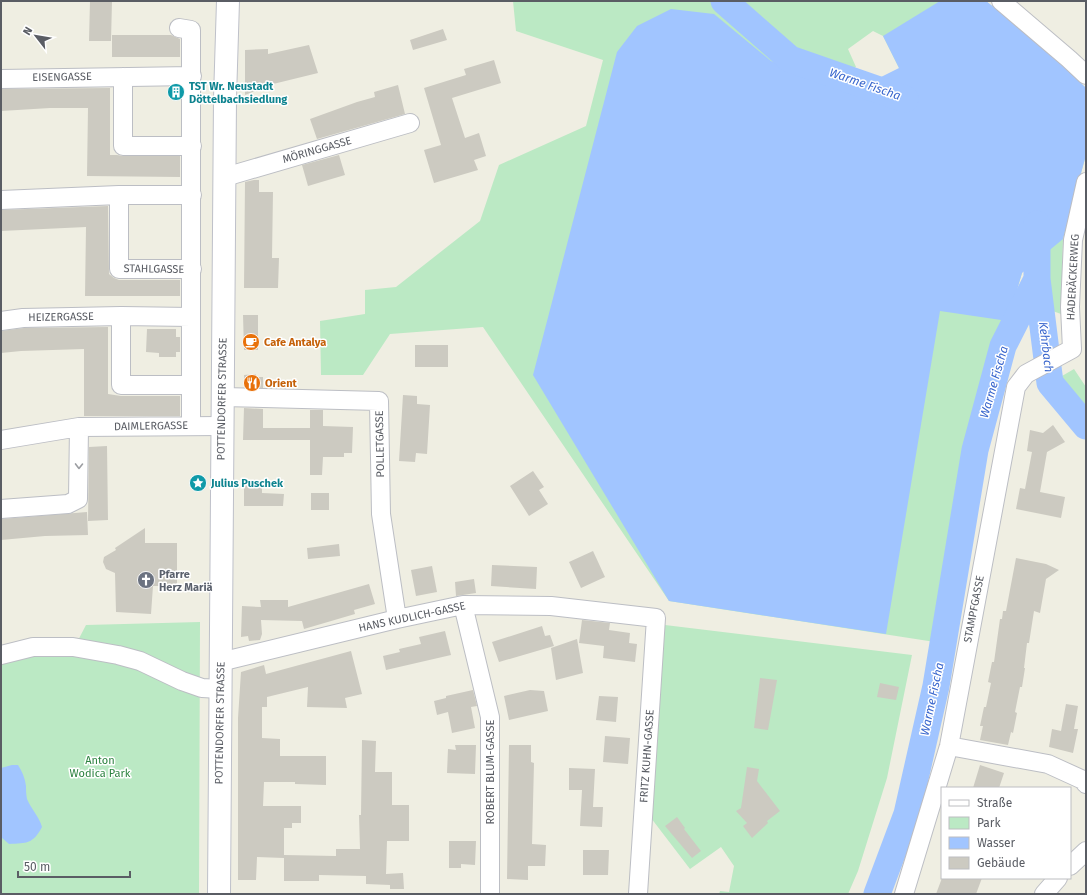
<svg xmlns="http://www.w3.org/2000/svg" width="1087" height="895" viewBox="0 0 1087 895" font-family="'Fira Sans',sans-serif">
  <style>
    .green { fill: #bbe9c4 }
    .water { fill: #a1c5ff }
    .lines { fill: none; stroke-linecap: round; stroke-linejoin: round }
    .river { stroke: #a1c5ff; stroke-width: 27 }
    .building { fill: #cccac1 }
    .street-casing { stroke: #bcbec4; stroke-width: 20 }
    .secondary-casing { stroke: #bec0c9; stroke-width: 24 }
    .street { stroke: #fff; stroke-width: 18 }
    .secondary { stroke: #fff; stroke-width: 22 }
    .oneway { stroke: #9c9ea2 }
    .labels { text-anchor: middle; dominant-baseline: central; stroke-width: 3; stroke-linejoin: round; paint-order: stroke }
    .street-label { font-size: 11px; fill: #5a5d64; stroke: #fff }
    .culture-label { font-size: 11px; font-weight: bold; fill: #0d838f; stroke: #fff; text-anchor: start }
    .food-label { font-size: 11px; font-weight: bold; fill: #c56008; stroke: #fff; text-anchor: start }
    .worship-label { font-size: 11px; font-weight: bold; fill: #5b616d; stroke: #fff; text-anchor: start }
    .park-label { font-size: 11px; fill: #2c823f; stroke: #fff }
    .water-label { font-size: 12px; font-style: italic; fill: #3966cd; stroke: #fff }
  </style>
  <rect width="100%" height="100%" fill="#efeee2"/>
  <path class="green" d="M513,1H986L1086,88V155L1063,239L1061,314L1050,310L1041,275L1043,179L899,68L883,36L873,31L848,49L856,67L824,83L974,135L1022,273L988,385L968,442L935,642L669,601L483,327L390,334L363,375H321L320,321L365,314V290L396,287L480,221L499,165L586,126L603,60L516,31Z
    M1074,369L1086,387V426L1050,383Z
    M200,622L199,894H1V659L33,652H72L86,625Z
    M665,625L912,655L887,778L858,871L848,894H719L720,891L729,892L734,866L721,847L690,869L651,818Z"/>
  <path class="water" d="M940,1H986L1046,48L1086,88V155L1063,239L1022,273L1008,321L940,311L886,634L669,601L533,375L617,52L637,26L671,9L714,14L771,61L823,83L867,99L873,81L899,68L883,36Z
    M12,765H18C22,771 25,778 26,786C26,790 26,794 27,799C31,809 39,816 42,827C33,844 27,843 9,844L1,837V768Z"/>
  <g class="lines">
    <path class="river" d="M724,1L790,59L905,99
      M1037,279L1050,383L1086,426
      M877,894L907,814L936,686L975,450L1003,346L1037,279V224"/>
  </g>
  <path class="building" d="M90,1H112L111,41H89Z
    M443,29L447,40L413,50L410,40Z
    M112,35H171L180,39V57H112Z
    M309,45L318,73L269,85L245,95V50L268,49V54Z
    M494,60L501,83L452,98L465,138L479,133L486,156L474,160L478,170L434,183L424,150L441,145L424,88L466,75L464,69Z
    M398,85L405,114L317,139L310,119L357,102L375,97L374,92Z
    M110,88V155H117L123,156H180V177L87,176L88,108H50L1,111V89Z
    M339,155L345,175L308,186L302,165Z
    M254,180H259V192H273L272,258H279L278,288H244L245,182Z
    M108,206L109,274L114,278L119,280H180V296H85L86,227L1,231V210Z
    M243,315H258V350H244Z
    M108,327V394L121,396H180V416H84V349L21,351L1,353V331L24,328Z
    M147,329H176V337H180V352H176V357H159V353L146,352Z
    M415,345H448V367H415Z
    M256,374V377H263V388L245,387L244,375Z
    M403,395L417,396V404L430,405L427,454L416,453L415,462L399,461Z
    M244,408L263,409V428H310V410H323V426L353,427L352,453H344V457H323L322,475H310V440H243Z
    M1053,425L1065,442L1047,452L1040,492L1065,497L1061,518L1016,509L1020,488L1025,489L1032,452L1027,451L1030,430L1043,433Z
    M107,446L108,520L88,521L89,447Z
    M533,471L544,487L539,490L548,504L529,516L510,486Z
    M244,484H262V493L284,494L283,506H244Z
    M311,493H329V510H311Z
    M87,512L88,535L45,536L1,540V519Z
    M145,528V543H177V586H153L151,614L116,612L115,573L106,569L103,562L104,557L116,550L115,548Z
    M339,544L340,556L308,559L307,548Z
    M593,551L605,577L581,588L569,562Z
    M1016,558L1046,564L1059,570L1046,579L1040,613L1034,611L1029,643H1027L1024,668H1025L1022,687H1020L1015,712L1017,713L1013,733L1011,732L1008,745L980,740L983,726H980L984,707H986L991,683L988,682L992,662H994L1000,619H1002L1003,611H1006Z
    M492,565L537,567L536,589L491,586Z
    M432,566L437,592L416,596L411,570Z
    M474,579L476,593L456,596L455,582Z
    M369,584L375,604L354,610L355,614L304,629L302,621L261,620L262,634L260,640L249,641L248,636L241,637L242,606L261,607L260,600H288V607Z
    M582,620L610,623L609,630L630,633L629,643L637,644L635,662L603,658L604,646L579,643Z
    M542,626L545,636L550,635L554,646L499,662L492,642Z
    M445,631L451,655L386,670L383,656L400,652L399,649L421,644L419,637Z
    M577,639L583,673L556,680L551,648Z
    M351,651L362,694L345,698L347,708L307,707L308,687L267,697V707H262V738L280,739V756H326V785L295,784V782H264L263,806H301V823H292V828H284V858L257,857L256,880H238V718L241,672L264,665L266,674Z
    M760,678L777,680L768,730L754,728Z
    M880,683L899,687L896,700L877,697Z
    M473,690L477,706L471,707L475,728L452,733L448,712L437,715L434,701L446,698V696Z
    M530,690L544,691L548,711L509,720L504,696Z
    M599,696L618,697L616,722L596,720Z
    M1066,704L1078,706L1074,729H1078L1073,753L1049,747L1052,729L1061,731Z
    M605,736L630,738L628,764L603,762Z
    M362,740L376,741L375,772H392V805H409V841H387L386,874L403,873L404,889H390V885L366,884V876L319,875V881H284V855L336,856V849H360L359,815H361Z
    M455,745H476L475,774L447,773L448,749L456,750Z
    M509,745H531V762L534,763L532,844L546,845L545,866H528V880L507,879Z
    M980,765L1004,773L999,788H973Z
    M747,767L759,769L757,781L780,811L767,821L768,823L752,838L743,826L747,823L736,811L741,808Z
    M569,768L595,769L593,807H603L602,827L580,826L582,790H569Z
    M677,817L685,828L684,829L701,851L692,858L665,826Z
    M449,841H476L475,865L461,864V868H449Z
    M583,850H609L608,875H583Z
    M942,878H982L976,894H936Z"/>
  <g class="lines">
    <g class="street-casing">
      <path id="street" d="M1001,1L1069,59L1086,75
        M179,28L191,30V426
        M123,77V146H192
        M1,79L192,76
        M225,177L410,123
        M119,195V269H192
        M1,200L119,195H192
        M121,316V385H191
        M1,321L23,318L121,316L191,317
        M222,397L379,401L381,514L397,619
        M1,440L79,427L222,426
        M1,509L68,504L78,499L79,427
        M463,605L490,717V894
        M1,655L33,647H73L118,655L140,661L182,681L202,688L220,689
        M220,662L397,619L463,605L551,606L656,618L638,894
        M949,746L1048,764L1083,780L1086,784
        M1070,866L1086,851
        M904,894L949,746L1016,387L1026,374L1072,349L1070,307L1073,240L1086,182
        M1044,894L1058,878"/>
    </g>
    <g class="secondary-casing">
      <path id="secondary" d="M219,894L225,98L228,1"/>
    </g>
    <use href="#street" class="street"/>
    <use href="#secondary" class="secondary"/>
  </g>
  <defs><path id="oneway-chevron" d="M-2-3.5L2.5 0L-2 3.5" fill="none" stroke-width="1.6" stroke-linecap="round" stroke-linejoin="round"/></defs>
  <use class="oneway" href="#oneway-chevron" transform="translate(79 466) rotate(91)"/>
  <defs>
    <g id="building-disc" transform="scale(0.9)"><circle r="9.5" fill="#0f9aa8" stroke="#fff"/><path d="M-4-6H4V6H1V3H-1V6H-4ZM-2.5-4.3h1.7v1.8h-1.7ZM.8-4.3h1.7v1.8H.8ZM-2.5-1h1.7V.8h-1.7ZM.8-1h1.7V.8H.8Z" fill="#fff"/></g>
    <g id="cafe-disc" transform="scale(0.9)"><circle r="9.5" fill="#e8710a" stroke="#fff"/><path d="M-5.5-4.5H6V0H3Q3 3.5 0 3.5H-2.5Q-5.5 3.5-5.5 0ZM3-3.2v2h1.7v-2ZM-6 4.5H4V6H-6Z" fill="#fff"/></g>
    <g id="restaurant-disc" transform="scale(0.9)"><circle r="9.5" fill="#e8710a" stroke="#fff"/><path d="M-5-6h1v4h1v-4h1v4h1v-4h1v5L-1.5 .5V6h-2V.5L-5-1ZM5-6V6H3V1.5H1.5Q1.5-4 5-6Z" fill="#fff"/></g>
    <g id="sight-disc" transform="scale(0.9)"><circle r="9.5" fill="#0f9aa8" stroke="#fff"/><path d="M0-6L1.8-2.2L6-1.7L2.9 1.2L3.7 5.4L0 3.3L-3.7 5.4L-2.9 1.2L-6-1.7L-1.8-2.2Z" fill="#fff"/></g>
    <g id="church-disc" transform="scale(0.9)"><circle r="9.5" fill="#6b7280" stroke="#fff"/><path d="M-1.2-6h2.4v3.5h3.3v2.4h-3.3V6h-2.4V-.1h-3.3v-2.4h3.3Z" fill="#fff"/></g>
  </defs>
  <g fill-rule="evenodd">
    <use href="#building-disc" x="176" y="92"/>
    <use href="#cafe-disc" x="251" y="342"/>
    <use href="#restaurant-disc" x="252" y="383"/>
    <use href="#sight-disc" x="198" y="483"/>
    <use href="#church-disc" x="146" y="580"/>
  </g>
  <g class="labels">
    <g class="street-label">
      <text transform="translate(62 77) rotate(-1)">EISENGASSE</text>
      <text transform="translate(317 150) rotate(-16)">MÖRINGGASSE</text>
      <text transform="translate(154 269) rotate(1)">STAHLGASSE</text>
      <text transform="translate(1073 277) rotate(-87)">HADERÄCKERWEG</text>
      <text transform="translate(61 317) rotate(-1)">HEIZERGASSE</text>
      <text transform="translate(222 399) rotate(-89)">POTTENDORFER STRASSE</text>
      <text transform="translate(151 426) rotate(-1)">DAIMLERGASSE</text>
      <text transform="translate(380 444) rotate(-91)">POLLETGASSE</text>
      <text transform="translate(974 609) rotate(-79)">STAMPFGASSE</text>
      <text transform="translate(412 617) rotate(-12)">HANS KUDLICH-GASSE</text>
      <text transform="translate(220 723) rotate(-89)">POTTENDORFER STRASSE</text>
      <text transform="translate(647 756) rotate(-86)">FRITZ KUHN-GASSE</text>
      <text transform="translate(490 772) rotate(-90)">ROBERT BLUM-GASSE</text>
    </g>
    <g class="culture-label">
      <text x="189" y="86">TST Wr. Neustadt<tspan x="189" dy="13">Döttelbachsiedlung</tspan></text>
      <text x="211" y="483">Julius Puschek</text>
    </g>
    <g class="food-label">
      <text x="264" y="342">Cafe Antalya</text>
      <text x="265" y="383">Orient</text>
    </g>
    <g class="worship-label">
      <text x="159" y="574">Pfarre<tspan x="159" dy="13">Herz Mariä</tspan></text>
    </g>
    <g class="park-label">
      <text x="100" y="760">Anton<tspan x="100" dy="13">Wodica Park</tspan></text>
    </g>
    <g class="water-label">
      <text transform="translate(865 84) rotate(19)">Warme Fischa</text>
      <text transform="translate(1046 347) rotate(83)">Kehrbach</text>
      <text transform="translate(994 382) rotate(-74)">Warme Fischa</text>
      <text transform="translate(932 699) rotate(-78)">Warme Fischa</text>
    </g>
  </g>
  <rect width="1087" height="895" fill="none" stroke="#5a5d64" stroke-width="4"/>
  <rect x="941" y="787" width="130" height="92" fill="#ffffff" stroke="#bdbec1"/>
  <rect x="949" y="800" width="20" height="6" fill="#ffffff" stroke="#bdbec1"/>
  <text x="977" y="807" font-size="12" fill="#5a5d64">Straße</text>
  <rect x="949" y="817" width="20" height="12" fill="#bbe9c4" stroke="#bdbec1"/>
  <text x="977" y="827" font-size="12" fill="#5a5d64">Park</text>
  <rect x="949" y="837" width="20" height="12" fill="#a1c5ff" stroke="#bdbec1"/>
  <text x="977" y="847" font-size="12" fill="#5a5d64">Wasser</text>
  <rect x="949" y="857" width="20" height="12" fill="#cccac1" stroke="#bdbec1"/>
  <text x="977" y="867" font-size="12" fill="#5a5d64">Gebäude</text>
  <g transform="translate(36 36) rotate(301)" stroke="#ffffff" stroke-width="3" paint-order="stroke">
  <path d="M0-3L7 15L0 10L-7 15Z" fill="#5a5d64"/>
  <text y="-6" font-size="11" font-weight="bold" text-anchor="middle" fill="#5a5d64">N</text>
  </g>
  <path d="M18 871v6h112v-6" fill="none" stroke="#5a5d64" stroke-width="2"/>
  <text x="24" y="871" font-size="12" fill="#5a5d64" stroke="#ffffff" stroke-width="3" paint-order="stroke">50 m</text>
</svg>
